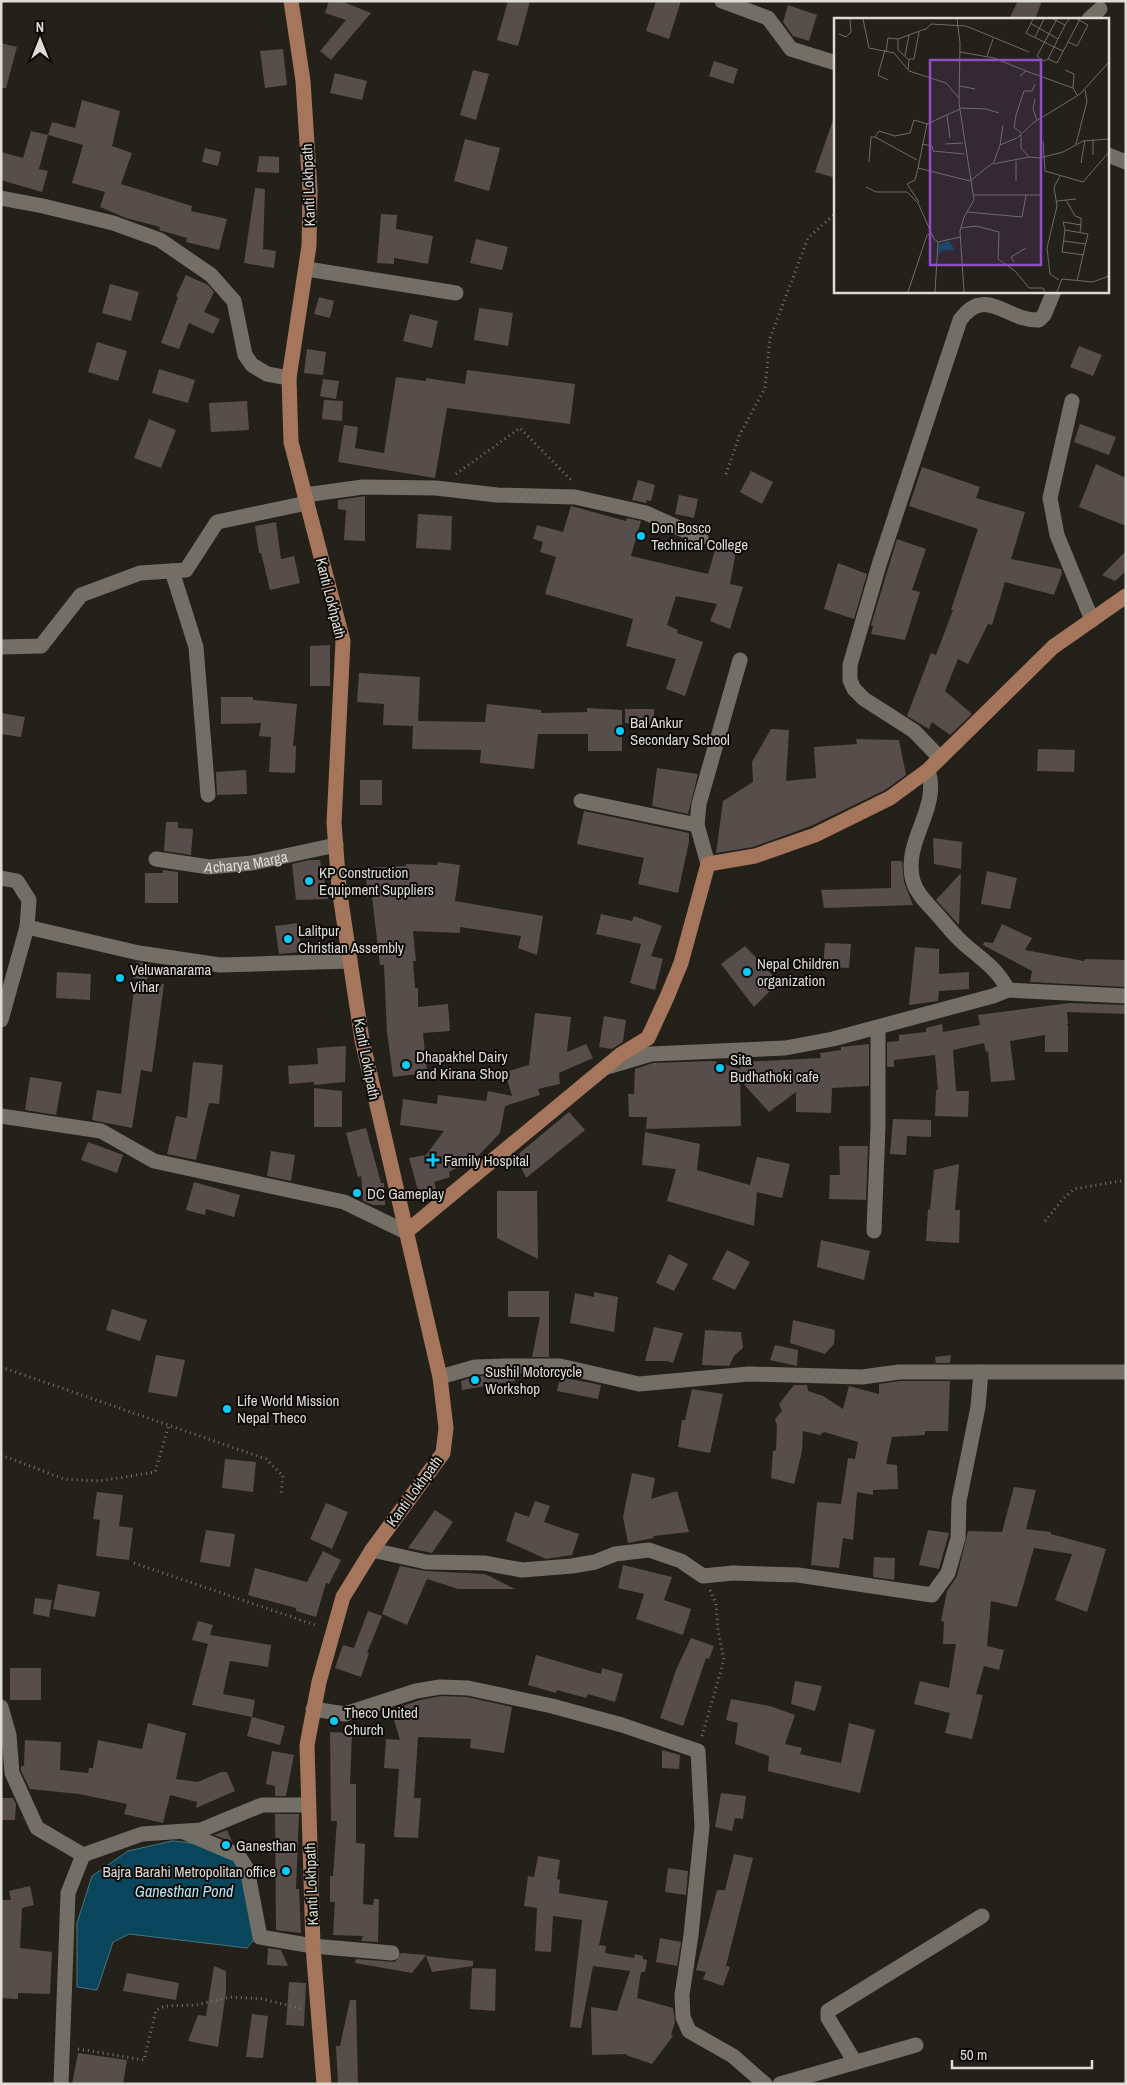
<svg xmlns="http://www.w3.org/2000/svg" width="1127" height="2085" viewBox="0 0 1127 2085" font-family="'Archivo Narrow',sans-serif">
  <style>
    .water { fill: #0a465b; stroke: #4a7380 }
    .building { fill: #574d4b }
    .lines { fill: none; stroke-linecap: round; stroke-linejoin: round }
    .path { stroke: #78756f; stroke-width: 3; stroke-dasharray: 1 4; stroke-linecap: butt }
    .minor { stroke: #736f66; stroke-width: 15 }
    .major { stroke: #a5765b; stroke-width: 15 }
    .poi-dot { fill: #07cbf9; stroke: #0c0b08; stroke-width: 2 }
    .labels { text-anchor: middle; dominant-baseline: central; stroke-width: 4; stroke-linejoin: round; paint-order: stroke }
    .street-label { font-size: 15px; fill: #dedcd7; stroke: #0c0b08 }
    .poi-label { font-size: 15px; fill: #dedcd7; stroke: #0c0b08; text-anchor: start }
    .water-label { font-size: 16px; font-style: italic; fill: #b4e3f8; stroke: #0c0b08 }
    .inset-road { fill: none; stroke: #6e6c66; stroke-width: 1 }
    .view { fill: #8f4fc4; fill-opacity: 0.15; stroke: #8f4fc4; stroke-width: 2.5 }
    .inset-edge { fill: none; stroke: #dedcd7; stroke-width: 2.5 }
  </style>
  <rect width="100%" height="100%" fill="#24211a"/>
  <path class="water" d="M172,1841C188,1842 223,1847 236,1858C248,1869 253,1920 256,1937L247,1948L129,1934L113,1942L97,1990L77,1987V1923L92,1876L128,1851Z"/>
  <path class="building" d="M329,1H341L371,13L331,60L320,51L346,20L325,13Z
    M508,1H530L518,46L497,40Z
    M656,1H681L669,39L646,31Z
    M1018,1H1042L1035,19H1009Z
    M788,5L817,15L809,41L793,36L783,22Z
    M1,43L17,47L6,88H1Z
    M283,49L287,85L265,88L260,51Z
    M714,61L738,69L733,84L709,76Z
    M473,70L489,74L476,120L460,115Z
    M335,73L367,81L362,100L330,93Z
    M82,100L120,111L112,146L132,153L121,184L192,206L191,211L227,219L219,250L186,242L187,238L159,230L160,227L126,218L100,207L105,192L72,183L83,145L48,135L52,122L75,128Z
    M833,120H836V178L815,172Z
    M31,131L48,135L39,169L48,171L42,192L1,180V152L23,158Z
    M465,139L500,148L489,191L454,181Z
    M205,148L221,152L218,166L202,162Z
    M259,156L279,157V173L257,172Z
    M255,188L265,189L263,249L276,251L274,268L244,263Z
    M381,214L397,215L396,229L433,236L428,264L394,258V264L377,263Z
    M476,239L508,247L502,270L470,263Z
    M186,275L208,285L214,292L204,312L220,319L213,334L189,323L179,349L161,343L178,297L176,296Z
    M110,284L139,292L131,321L102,313Z
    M319,297L334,301L330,318L314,314Z
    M479,308L513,313L508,346L474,340Z
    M410,314L438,321L432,348L403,341Z
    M97,342L127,351L118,381L88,372Z
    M1079,346L1102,355L1093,376L1070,367Z
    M307,349L326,352L323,375L304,373Z
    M159,369L195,380L188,403L152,393Z
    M467,370L575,384L570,424L447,408L435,478L338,462L344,425L358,427L355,448L384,453L396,377L426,381V378L465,384Z
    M323,379L339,381L336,399L320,396Z
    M324,400L343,401L342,421L322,419Z
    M247,401L249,430L211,432L209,403Z
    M149,419L176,430L161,468L134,458Z
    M1080,424L1116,437L1109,455L1074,442Z
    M1096,464L1126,478V526L1079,507Z
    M922,467L980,487L976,498L1025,512L1011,559L1061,569L1062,573L1054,595L1005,582L992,625L988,624L968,664L958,659L945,691L972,714L950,735L932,722L929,729L907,716L931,653L936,655L953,610H951L978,529L909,506Z
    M751,471L773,482L762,504L740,492Z
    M638,480L655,485L651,501L647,500L646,503L632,500Z
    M679,495L698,499L694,518L675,514Z
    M365,496V541L344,540L346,510L338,509V500Z
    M571,506L626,521L627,518L641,521L631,556L708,574L716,547L736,551L730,584L743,587L730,629L710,621L717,604L676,596L667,625L678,630L677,633L703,642L685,696L666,689L676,659L626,646L633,619L545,594L556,557L540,552L543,542L533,539L537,525L563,532Z
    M418,514L452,516L451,550L416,548Z
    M276,522L281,559L294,556L300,583L270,590L261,553H259L255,526Z
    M897,539L926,549L912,590L920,592L905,640L871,634L873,626L871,625Z
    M1126,551V571L1115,581L1102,575Z
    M838,563L867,574L854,619L824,609Z
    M330,645V686H310V646Z
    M359,673L420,677L418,721L485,722L487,704L541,710V713L587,712V708L622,710V751H588V734H538L534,769L480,763L481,750L412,749L413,726L383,725L384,704L357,702Z
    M221,697H253V700L297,704L293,746H296L295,773L269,772L271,737L259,736L261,723L221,724Z
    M625,709H654V724L625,723Z
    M1,713L25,717L21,737L1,734Z
    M771,729L789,730L786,781L816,778L814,747L857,744L856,739L899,740L906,775L885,790L811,826L753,847L716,853L723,801L753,782L752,762Z
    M1038,749L1075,750L1074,772L1037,771Z
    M657,768L698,774L688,814L652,806Z
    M246,770L247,794L217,795L216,772Z
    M360,780H382V805H360Z
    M584,811L689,833V842L678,893L638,884L644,858L577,844Z
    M166,822H178V828L193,829L191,855L164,851Z
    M933,838L962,842L961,869L934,864Z
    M309,860H320L328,899L296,900L292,864Z
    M891,861H902L904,882L913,905L824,908L821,890L891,888Z
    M438,862L460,865L455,901L543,916L537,955L518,948L521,936L460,927V933L413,931L416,961H413L415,988H418V1007L448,1004L450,1031L423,1033L427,1073L393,1077L387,1032L384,965H380L372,897H367L366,868L406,866V864L437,865Z
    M163,870L178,872V903H145V873H163Z
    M987,871L1017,878L1010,909L981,904Z
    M961,873L959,925L936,900Z
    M601,914L632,921L634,916L662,926L651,956L663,959L655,990L630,983L641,944L596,934Z
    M297,923L302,952L279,954L275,926Z
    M1002,924L1032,938L1025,950L1084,961L1085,959L1126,960V987L1030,982L1032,971L983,945L984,942L993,943Z
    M825,943L851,944L849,968L823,967Z
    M745,946L779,982L754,1007L721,964Z
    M915,947L939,949V974L969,972V989L939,991L938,1001L909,1005Z
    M136,962L150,964L147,980L133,978Z
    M57,972L91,974L90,1000L56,998Z
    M135,981L164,984L152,1072L141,1070L132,1128L92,1120L97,1090L121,1094Z
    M1069,1003L1125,1005L1126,1014L1067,1012L1068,1024H1066L1068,1025V1052H1045V1035L1010,1041L1015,1080L991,1082L988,1051L986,1052L984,1043L953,1050L956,1091H969L968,1117L935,1116L936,1090H938L935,1055L894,1060V1067H887V1042L899,1041V1035L926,1032V1028L942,1024L943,1032L980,1025L978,1015Z
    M535,1013L571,1017L567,1052L586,1044L593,1058L559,1073L560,1084L538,1089L540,1095L505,1106L500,1133L477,1157L449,1172L450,1177L434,1182L436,1189L419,1194L409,1158L426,1155L444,1131L400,1125L403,1099L437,1104L438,1095L486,1101L488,1091L512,1096L505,1072L529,1065Z
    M604,1016L626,1020L623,1042L612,1049L599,1047Z
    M869,1044V1086L832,1088L831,1113L796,1112V1092L769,1112L740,1080L741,1126L646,1129L647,1117H629L628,1094H634L635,1069L653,1063L714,1061L740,1069V1062L821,1058L820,1053L841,1050V1047Z
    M346,1046L345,1082L314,1085V1082L289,1084L288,1066L318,1064L317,1048Z
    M193,1062L223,1065L219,1104L209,1103L196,1160L167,1154L176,1116L187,1118Z
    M30,1077L62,1082L56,1115L25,1110Z
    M314,1088L342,1091V1127H314Z
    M569,1112L585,1130L526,1178L516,1156Z
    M893,1119L931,1120V1137L907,1136L906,1155L890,1154Z
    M366,1128L381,1183H384L385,1205H373L363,1201L361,1176L358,1177L346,1133Z
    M645,1132L700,1144L697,1170L750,1185L757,1157L790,1164L782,1198L757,1192L754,1226L667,1201L676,1169L642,1165Z
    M88,1142L123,1155L117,1173L81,1160Z
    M839,1146H868L866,1200L829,1199L830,1175H840Z
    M271,1151L295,1155L291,1181L267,1176Z
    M959,1164L955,1210H960L959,1243L926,1241L928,1209L930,1210L934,1170Z
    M194,1182L240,1195L234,1217L206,1209L205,1215L186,1210Z
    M497,1191H537L538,1259L497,1238Z
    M821,1240L870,1251L864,1280L817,1267Z
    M727,1250L750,1262L735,1290L712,1279Z
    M669,1254L688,1264L674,1291L656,1283Z
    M508,1291H549V1357H532L540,1317H508Z
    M594,1292L618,1297L614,1332L570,1323L575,1293L594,1297Z
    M112,1309L147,1320L140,1341L106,1330Z
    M793,1320L835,1330L834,1344L825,1354L790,1343Z
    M654,1327L683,1333L673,1363L667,1361H645Z
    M705,1330L741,1332L743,1348L734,1356L729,1366L702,1365Z
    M775,1345L798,1350L797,1366L770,1360Z
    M156,1355L185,1360L177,1397L148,1392Z
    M951,1355L950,1363H936L935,1357Z
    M515,1375V1381L462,1390L461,1381L476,1376Z
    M560,1377L601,1385L598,1399L557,1391Z
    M900,1381H950L948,1431H925V1435L892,1437L886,1464L897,1465L898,1489L873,1490V1495L857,1492L853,1540L843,1538L839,1568L811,1565L817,1502L841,1504L848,1458L855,1459L858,1442L824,1432L820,1435L803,1431L802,1451L794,1484L771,1478L773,1451L776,1450L777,1425L775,1419L782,1411L779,1404L794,1385H807L808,1391L823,1396L843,1409L849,1386L879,1394V1384Z
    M692,1389L723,1394L710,1453L678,1447L682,1420H685Z
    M225,1459L256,1462L253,1492L222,1488Z
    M632,1473L655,1478L651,1499L677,1491L689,1532L653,1536L654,1538L628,1543L623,1517Z
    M1014,1487L1036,1490L1026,1529L1051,1532V1534L1106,1549L1087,1612L1055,1600L1072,1554L1034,1548L1017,1607L991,1601L987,1646L1004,1650L999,1670L984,1666L976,1694L983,1695L972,1739L945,1733L950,1713L914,1704L920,1681L949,1688L956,1644H943L944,1622L941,1621L947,1591L957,1576L968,1531L1002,1532Z
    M97,1492L123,1495L119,1526L133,1528L129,1560L96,1556L100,1520L93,1519Z
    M535,1501L550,1506L544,1522L579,1534L572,1555L546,1559L506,1541L515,1512L529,1517Z
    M326,1503L348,1512L332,1549L310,1539Z
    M435,1510L453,1522L432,1553L408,1548Z
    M206,1530L235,1534L230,1567L200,1562Z
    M928,1530L949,1533L939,1569L919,1565Z
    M323,1551L341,1560L329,1584L326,1583L316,1617L296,1611V1608L248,1595L255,1568L307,1582Z
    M874,1557L895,1558L894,1580L873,1577Z
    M623,1565L672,1577L664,1600L691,1609L683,1635L636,1619L644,1594L618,1588Z
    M400,1566L426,1571L485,1574L515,1589H458L427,1579L407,1625L382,1614Z
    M58,1584L100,1592L95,1617L53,1609Z
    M35,1598L52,1600L49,1617L33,1614Z
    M368,1611L382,1616L367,1653H369L361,1677L335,1668L343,1645L354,1648Z
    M198,1621L213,1625L210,1635L271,1645L268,1667L230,1661L223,1694L255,1700L252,1717L192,1705L208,1644L192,1640Z
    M691,1638L714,1646L709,1659L706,1658L683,1726L660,1718L676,1670Z
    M536,1655L601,1674L602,1668L623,1674L615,1702L588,1694L586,1698L557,1690L556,1693L528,1685Z
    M10,1668H41V1700H10Z
    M795,1681L822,1686L815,1711L791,1704Z
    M441,1696L467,1697L512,1707L504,1753L470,1748L471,1739L418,1737L414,1798H421L418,1838L394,1837L399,1769L384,1768L386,1739L400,1740L391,1710L420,1700Z
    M731,1699L770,1706L795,1715L785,1744L802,1748L800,1754L841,1763L849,1723L875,1730L860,1793L768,1771L769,1756L735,1744L738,1723L726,1720Z
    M252,1717L285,1726L280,1745L247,1736Z
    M148,1723L186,1733L176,1779L198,1782L221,1772H227L235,1791L196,1808L197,1802L170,1795L163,1823L124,1814L127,1804L79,1794L30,1789L21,1771V1766H24L25,1740L61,1742L60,1770L88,1773L89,1768H93L98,1740L142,1749Z
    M330,1732L352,1733L350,1784H356V1843L365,1844L363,1904L373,1905L374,1899H379L378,1942L361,1941L363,1936L333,1935L335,1902H330V1876H333L337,1821H331Z
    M662,1750L680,1755L679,1769L662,1768Z
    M272,1751L294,1755L286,1796H275V1786L266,1784Z
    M721,1793L746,1796L743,1819L735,1818L732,1831L715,1827Z
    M1,1798H13L16,1804L15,1820H1Z
    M275,1814H299L296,1889H299L301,1933L276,1930Z
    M227,1830L232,1842L214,1835Z
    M734,1854L753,1858L726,1966L730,1967L723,1986L703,1979L706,1972L696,1970L717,1890H725Z
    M538,1856L560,1860L557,1879L560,1880L559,1893L608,1901L599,1945L606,1946L605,1953L634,1958L635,1954L643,1956V1959L647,1960L645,1972H641L637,1998L673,2008L675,2022L671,2035L673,2036L652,2064L626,2055L627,2054L592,2055L591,2007L617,2011L630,1971L593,1966L581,2028L570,2027L582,1920L553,1916L551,1952L535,1951L537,1908L524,1906L528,1876L534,1877Z
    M668,1868L688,1871L686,1895L665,1892Z
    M30,1886L34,1905L22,1908L20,1948L52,1952L50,1994L18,1993V1999L1,1998V1900H11L9,1891Z
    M660,1938L681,1942L677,1966L656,1962Z
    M268,1948L281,1950L288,1966L267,1965Z
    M401,1953L426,1955L412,1973L355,1963L356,1959L395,1962Z
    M426,1956L473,1961V1966L432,1972Z
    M214,1966L226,1971V1992L218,2047L188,2041L198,2015L206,2016Z
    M472,1968L496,1969L495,2011L470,2009Z
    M127,1973L179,1983L176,2000L123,1991Z
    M289,1982L306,1983L304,2026L286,2025Z
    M350,2000H356L358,2084H338L336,2046H340Z
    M252,2014L268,2016L263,2058L246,2057Z
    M78,2053L127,2060L123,2084H72Z"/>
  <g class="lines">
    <path class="path" d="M456,474L520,428L571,480
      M726,474L740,434L765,388L770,338L808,238L836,213
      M1045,1221L1063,1199L1074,1189L1126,1180
      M1,1367L266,1459L283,1476L281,1494
      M1,1455L64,1479L100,1481L155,1472L169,1425
      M134,1563L318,1626
      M702,1736L724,1660L718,1630L716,1603L710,1590
      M78,2049L144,2060L156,2010L165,2006L196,2005L230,1997L263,1999L302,2009"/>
    <g class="minor">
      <path d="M722,1L768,18L791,49L836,63"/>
      <path d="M1089,19L1100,9"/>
      <path d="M1108,155L1126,162"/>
      <path d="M1,198L43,206L113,223L160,240L211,275L234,301L245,355L252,365L267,374L289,378"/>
      <path d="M307,269L456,293"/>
      <path d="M1072,401L1050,498L1057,535L1092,620"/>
      <path d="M305,495L363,487L436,488L497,495L575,497L646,513L701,538"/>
      <path d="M172,571L196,647L208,795"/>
      <path d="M1,647L41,646L81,595L140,573L186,570L217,522L307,503"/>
      <path d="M940,758L914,731L864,699L854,689L850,680V665L879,565L960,320C986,284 1007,322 1039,320L1044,315L1054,291"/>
      <path d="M928,770C941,809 902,841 913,881C917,894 926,902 935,912C944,922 953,934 963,943C981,959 997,968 1008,990L1126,996"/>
      <path d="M581,801L697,825"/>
      <path id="s1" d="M156,859L209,867L252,863L336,845"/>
      <path d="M708,864L697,825L699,804L740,660"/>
      <path d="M1,878L17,881L29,900L27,927L139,953L220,965L350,961"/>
      <path d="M1,1020L27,927"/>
      <path d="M607,1067L651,1054L785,1048L833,1039L993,996L1008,990"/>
      <path d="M1,1116L101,1131L154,1161L344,1202L406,1232"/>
      <path d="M874,1231L878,1126V1028"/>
      <path d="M440,1377L475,1367L506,1366H560L639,1384L749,1374L862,1377L899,1372H1126"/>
      <path d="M372,1550L426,1562L484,1563L522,1570L572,1566L595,1562L615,1554L649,1550L681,1561L703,1576L733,1573L798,1575L932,1595L948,1573L958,1538L959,1501L978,1407L981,1372"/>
      <path d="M1,1707L9,1735L12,1773L37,1828L83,1855L142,1834L201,1830L262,1805H308"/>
      <path d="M313,1709L345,1714L416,1691L440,1687L468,1688L552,1706L622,1725L698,1751L702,1827L691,1935L682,1995L683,2017L689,2031L733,2056L765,2084"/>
      <path d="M184,1832L238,1855L247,1869L260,1937L313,1946L392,1953"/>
      <path d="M855,2062L828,2018V2011L982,1916"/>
      <path d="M61,2084L68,1893L83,1855"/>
      <path d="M780,2084L916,2045"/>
    </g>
    <path class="major" d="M291,1L303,81L310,190L309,246L289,378L291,442L343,641L334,823L339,888L362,1040L440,1377L446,1428L443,1453L372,1550L343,1597L319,1682L307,1745L313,1946L324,2084
      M406,1232L620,1055L648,1038L667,997L681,963L708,864L755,856L815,835L890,798L928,770L1053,647L1126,596"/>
  </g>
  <g class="poi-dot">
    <circle cx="641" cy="536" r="5"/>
    <circle cx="620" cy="731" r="5"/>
    <circle cx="309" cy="881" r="5"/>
    <circle cx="288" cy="939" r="5"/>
    <circle cx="747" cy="972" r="5"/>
    <circle cx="120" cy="978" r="5"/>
    <circle cx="406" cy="1065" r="5"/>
    <circle cx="720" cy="1068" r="5"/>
    <path d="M430.5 1152.5h5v5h5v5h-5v5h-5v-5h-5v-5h5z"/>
    <circle cx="357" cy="1193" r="5"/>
    <circle cx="475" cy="1380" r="5"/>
    <circle cx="227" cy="1409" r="5"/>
    <circle cx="334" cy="1721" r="5"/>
    <circle cx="226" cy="1845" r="5"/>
    <circle cx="286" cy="1871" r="5"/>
  </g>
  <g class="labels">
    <g class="street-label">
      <text transform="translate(308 185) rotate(-92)">Kanti Lokhpath</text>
      <text transform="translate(331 598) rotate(76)">Kanti Lokhpath</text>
      <text stroke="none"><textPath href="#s1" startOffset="91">Acharya Marga</textPath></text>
      <text transform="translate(367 1059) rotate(79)">Kanti Lokhpath</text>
      <text transform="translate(414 1491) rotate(-54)">Kanti Lokhpath</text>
      <text transform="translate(311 1884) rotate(-92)">Kanti Lokhpath</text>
    </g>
    <g class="poi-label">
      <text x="651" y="527">Don Bosco<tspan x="651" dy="17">Technical College</tspan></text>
      <text x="630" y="722">Bal Ankur<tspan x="630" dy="17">Secondary School</tspan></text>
      <text x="319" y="872">KP Construction<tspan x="319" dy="17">Equipment Suppliers</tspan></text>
      <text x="298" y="930">Lalitpur<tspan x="298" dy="17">Christian Assembly</tspan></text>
      <text x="757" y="963">Nepal Children<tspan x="757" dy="17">organization</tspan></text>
      <text x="130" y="969">Veluwanarama<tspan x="130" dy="17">Vihar</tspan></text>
      <text x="416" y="1056">Dhapakhel Dairy<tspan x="416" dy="17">and Kirana Shop</tspan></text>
      <text x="730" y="1059">Sita<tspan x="730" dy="17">Budhathoki cafe</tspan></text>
      <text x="444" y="1160">Family Hospital</text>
      <text x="367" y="1193">DC Gameplay</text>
      <text x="485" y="1371">Sushil Motorcycle<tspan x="485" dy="17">Workshop</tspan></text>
      <text x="237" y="1400">Life World Mission<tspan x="237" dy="17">Nepal Theco</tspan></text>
      <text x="344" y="1712">Theco United<tspan x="344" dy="17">Church</tspan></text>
      <text x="236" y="1845">Ganesthan</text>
      <text x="276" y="1871" text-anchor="end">Bajra Barahi Metropolitan office</text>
    </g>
    <g class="water-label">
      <text x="184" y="1891">Ganesthan Pond</text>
    </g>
  </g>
  <g transform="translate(834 18)">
    <rect width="275" height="275" fill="#24211a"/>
    <path d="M115,223L121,232H109L104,237L105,226Z" fill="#0a465b"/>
    <path class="inset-road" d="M29,1L35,30L60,35L75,53L112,65L124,79M123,1L126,25L125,85L140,182L130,199L126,213L130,274M199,1L192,15L220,29L214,41L223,45L234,24L243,28L254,7L243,1M219,1L231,7L235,1M196,5L224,21M91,12L97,6L132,8L195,34M5,16L12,19L17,14L16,1M201,19L210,1M234,24L246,1M51,32L44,57L54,62M52,33L54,20L64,21M229,33L220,29L231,7M126,34L160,40L192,53M71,38L75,17M153,38L159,21M75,41H80L85,14M214,41L210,43L203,38L223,1M74,51L75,42L64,32V21L91,11M231,52L240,56L239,70L243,77M186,58L192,53L239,70M126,68L141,71M201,81L199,91L203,102M126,90L152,91L165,95M126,91L93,106L84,150L136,163M113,98L116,120M187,115L180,109L182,97L190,73H198L201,66M187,117V130L195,139L206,140L229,134L249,123L275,121M209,123L211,153L249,164L275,134M88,126L98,128L99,133L130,136M111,126L129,125M242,126L253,83L251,72M166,127L169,107M259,137V121M83,142L41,119L45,113L61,118L76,115L80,102L93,106M35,144L37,119H41M247,145L251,122M159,146L195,139M84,150L81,162L73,166L85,184M136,163L160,144L166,127L183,120L199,105L246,76L275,44M182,163V143M32,169L42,174H73L84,185L100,221L104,224L126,219M140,177H208M232,182L241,198L247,200V207M223,183L242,181M133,194L188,199L192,177M127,210L142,208L165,214L164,241L181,253L195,270H209L211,274M231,212L228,234L250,237M229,223L252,226M180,244L177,239L192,230M225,262L216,256L213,230L223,188L220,169L226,158M243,263L254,216L231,212L229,204L247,207L246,214M74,274L93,217L97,216M101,274L104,224M223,274L228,261L259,264L275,258"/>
    <path class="view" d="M96,42H207V247H96Z"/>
    <rect width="275" height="275" class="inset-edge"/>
  </g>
  <rect width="1127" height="2085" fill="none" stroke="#dedcd7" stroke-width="5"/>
  <g transform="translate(40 40)" stroke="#0c0b08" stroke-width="4" paint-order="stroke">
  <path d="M0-4L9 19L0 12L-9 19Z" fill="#dedcd7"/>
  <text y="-8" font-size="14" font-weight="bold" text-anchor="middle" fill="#dedcd7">N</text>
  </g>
  <path d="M952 2060v8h140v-8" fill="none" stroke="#dedcd7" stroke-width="2.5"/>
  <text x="960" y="2060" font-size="15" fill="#dedcd7" stroke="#0c0b08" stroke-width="4" paint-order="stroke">50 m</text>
</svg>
